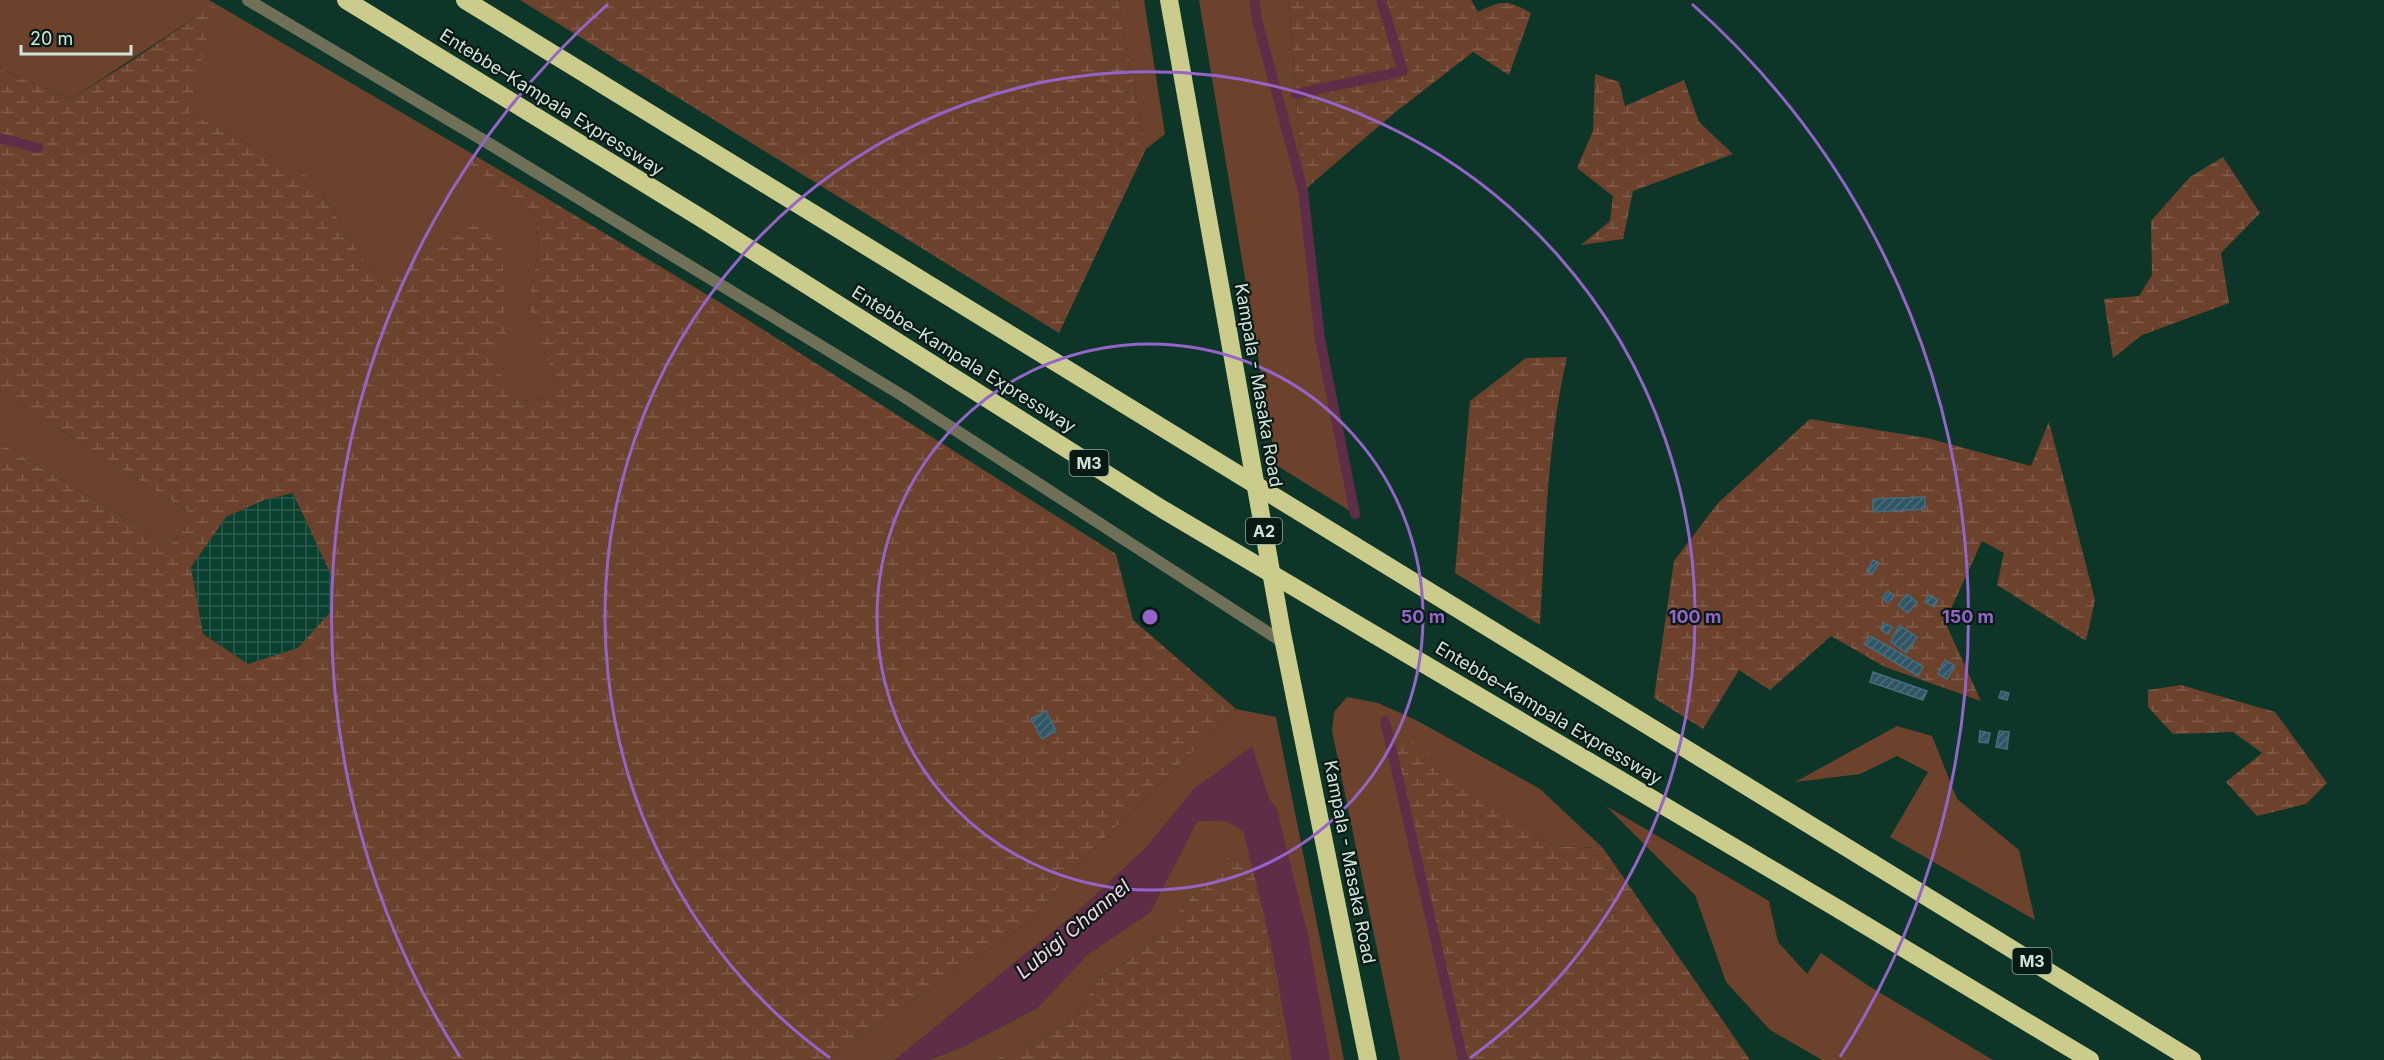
<svg xmlns="http://www.w3.org/2000/svg" width="2384" height="1060" viewBox="0 0 2384 1060" font-family="Inter,sans-serif">
  <style>
    .industrial { fill: url(#industrial-grid) }
    .green { fill: #6d422c }
    .wetland { fill: url(#wetland-marsh); fill-rule: evenodd }
    .water { fill: #5f2d48 }
    .lines { fill: none; stroke-linecap: round; stroke-linejoin: round }
    .stream { stroke: #5f2d48; stroke-width: 10 }
    .canal { stroke: #5f2d48; stroke-width: 38 }
    .building { fill: url(#building-hatch); stroke: #466c7e; stroke-width: 1.5 }
    .street { stroke: #6f7057; stroke-width: 12 }
    .highway { stroke: #cbcb8c; stroke-width: 18 }
    .highway-bridge { stroke: #cbcb8c; stroke-width: 18 }
    .ring { fill: none; stroke: #9464c8; stroke-width: 3 }
    .labels { text-anchor: middle; dominant-baseline: central; stroke-width: 4.5; stroke-linejoin: round; paint-order: stroke }
    .shield { fill: #091914; stroke: #94a8a0; stroke-width: 1.5 }
    .shield-label { font-size: 16px; font-weight: bold; fill: #d0e5dc }
    .street-label { font-size: 18px; fill: #d0e5dc; stroke: #091914 }
    .water-label { font-size: 20px; font-style: italic; fill: #f7d3e4; stroke: #091914 }
    .centre { fill: #9464c8; stroke: #091914; stroke-width: 3 }
    .ring-label { font-size: 18px; text-anchor: middle; font-weight: bold; fill: #9464c8; stroke: #091914; stroke-width: 4.5; stroke-linejoin: round; paint-order: stroke }
  </style>
  <defs>
    <pattern id="industrial-grid" width="8" height="8" patternUnits="userSpaceOnUse" patternTransform="scale(1.5)"><rect width="8" height="8" fill="#0a4030"/><path d="M0 4h8M4 0v8" fill="none" stroke="#2d5b4d"/></pattern>
    <pattern id="wetland-marsh" width="20" height="14" patternUnits="userSpaceOnUse" patternTransform="scale(1.5)"><rect width="20" height="14" fill="#6d422c"/><path d="M1 5h8M5 5V1M11 12h8M15 12V8" fill="none" stroke="#815d4a"/></pattern>
    <pattern id="building-hatch" width="6" height="6" patternUnits="userSpaceOnUse" patternTransform="scale(1.5)"><rect width="6" height="6" fill="#305666"/><path d="M-1 1l2-2M0 6l6-6M5 7l2-2" fill="none" stroke="#4d6e7b"/></pattern>
  </defs>
  <rect width="100%" height="100%" fill="#0d3629"/>
  <path class="industrial" d="M293,493L333,579V609L298,648L248,664L203,633L191,567L226,517L264,500Z"/>
  <path class="green" d="M0,0H209L464,149L474,168L535,213L539,247L528,307L556,384L543,399L522,401L503,380L490,351L385,285L363,259L313,179L189,112L214,5L71,99L0,69Z
    M1118,0H1144L1165,134L1146,149Z
    M1199,0H1289L1303,191L1320,339L1355,514L1276,465Z
    M0,391L195,516L170,545L0,443Z
    M1347,697L1378,703L1416,720L1540,789L1603,848L1553,846L1385,722L1463,1060H1400L1332,731L1334,712Z
    M1236,709L1276,717L1344,1060H1286L1259,875L1228,856L1143,951L1100,977L1072,1021L1016,1051L993,1060H929L962,1047L1037,1008L1088,954L1150,912L1197,821L1223,820L1195,788L1146,848L1082,908L895,1060H825L1031,921L1073,869Z
    M1897,726L1932,736L1957,799L2019,850L2035,920L1890,837L1928,772L1897,756L1860,774L1795,782Z
    M1606,806L1769,901L1778,942L1807,974L1821,953L1867,985L1993,1060H1822L1770,1030L1726,982L1695,895Z"/>
  <path class="wetland" d="M520,0H1118L1146,149L1059,333Z
    M1289,0H1471L1478,12C1502,0 1508,0 1531,13L1509,75L1473,52L1393,114L1303,191Z
    M215,4L189,112L313,179L363,259L385,285L477,222L502,249L506,335L491,351L503,380L522,401L543,399L556,384L528,307L539,247L535,213L468,164L464,149L721,303L1116,554L1133,620L1236,709L1073,869L1031,921L825,1060H0V443L170,545L195,516L0,391V69L71,99L130,62ZM293,493L333,579V609L298,648L248,664L203,634L191,567L226,517L264,500Z
    M1595,74L1619,82L1625,106L1684,80L1699,122L1733,154L1633,191L1623,239L1581,245L1610,221L1613,196L1577,168L1593,131Z
    M2223,157L2260,213L2221,253L2229,303L2142,335L2113,358L2104,299L2139,296L2152,275L2151,221L2190,177Z
    M1567,357C1547,444 1545,536 1540,625L1455,573L1470,401L1526,358Z
    M1810,419L1927,438L2031,466L2049,422L2095,600L2086,641L1997,585L2004,553L1982,541L1945,622L1981,701L1885,667L1831,636L1770,690L1739,670L1703,729L1654,698L1674,561L1718,503Z
    M2181,685L2275,712L2327,783L2306,804L2257,816L2226,782L2262,753L2233,732L2173,734L2148,707V690Z
    M1385,721L1553,846L1603,848L1750,1060H1463Z
    M1228,856L1259,875L1286,1060H993L1016,1051L1072,1021L1100,977L1143,951Z"/>
  <path class="water" d="M1252,746L1271,804L1250,834L1223,820L1197,821L1150,912L1088,954L1037,1008L962,1047L929,1060H895L1082,908L1146,848L1195,788Z"/>
  <g class="lines">
    <path class="stream" d="M1254,0L1257,20L1303,191L1320,339L1355,514
      M1296,94L1403,71L1381,0
      M0,138L38,148
      M1385,721L1463,1060"/>
    <path class="canal" d="M1217,802L1230,801L1259,816L1289,937L1311,1060"/>
  </g>
  <path class="building" d="M1925,497V509L1873,512V499Z
    M1873,560L1879,563L1872,574L1867,571Z
    M1888,591L1894,596L1888,603L1882,598Z
    M1907,594L1917,602L1908,613L1898,605Z
    M1929,595L1938,600L1934,607L1925,602Z
    M1884,623L1892,627L1888,634L1881,630Z
    M1899,625L1917,637L1906,653L1891,642Z
    M1870,636L1923,666L1918,676L1864,644Z
    M1945,660L1955,666L1947,679L1938,674Z
    M1873,672L1927,691L1923,700L1870,682Z
    M2001,691L2009,693L2007,700L1999,698Z
    M1046,711L1056,731L1042,739L1031,719Z
    M1980,731L1990,733L1988,743L1979,742Z
    M1999,731L2009,732L2007,749L1996,747Z"/>
  <g class="lines">
    <path class="street" d="M248,0L493,146L903,396L1284,643"/>
    <path class="highway" d="M1169,0L1282,633L1368,1060
      M1872,863L2192,1060
      M1840,910L2090,1060"/>
    <path class="highway-bridge" d="M346,0L701,218L1162,509L1840,910
      M465,0L1872,863"/>
  </g>
  <g class="ring">
    <circle cx="1150" cy="617" r="273"/>
    <path d="M830 1058A545 545 0 1 1 1470 1058"/>
    <path d="M460 1057A818 818 0 0 1 608 4M1692 4A818 818 0 0 1 1840 1057"/>
  </g>
  <g class="labels">
    <g class="shield">
      <rect x="1069.5" y="450" width="39" height="26" rx="4.5"/>
      <rect x="1246" y="518" width="36" height="26" rx="4.5"/>
      <rect x="2012.5" y="948" width="39" height="26" rx="4.5"/>
    </g>
    <g class="shield-label">
      <text x="1089" y="463">M3</text>
      <text x="1264" y="531">A2</text>
      <text x="2032" y="961">M3</text>
    </g>
    <g class="street-label">
      <text transform="translate(552 102) rotate(32)">Entebbe–Kampala Expressway</text>
      <text transform="translate(964 359) rotate(32)">Entebbe–Kampala Expressway</text>
      <text transform="translate(1259 385) rotate(80)">Kampala - Masaka Road</text>
      <text transform="translate(1549 713) rotate(31)">Entebbe–Kampala Expressway</text>
      <text transform="translate(1350 862) rotate(79)">Kampala - Masaka Road</text>
    </g>
    <g class="water-label">
      <text transform="translate(1073 929) rotate(-40)">Lubigi Channel</text>
    </g>
  </g>
  <circle cx="1150" cy="617" r="9" class="centre"/>
  <g class="ring-label">
    <text x="1423" y="623">50 m</text>
    <text x="1695" y="623">100 m</text>
    <text x="1968" y="623">150 m</text>
  </g>
  <path d="M21 45v9h110v-9" fill="none" stroke="#d0e5dc" stroke-width="3"/>
  <text x="30" y="45" font-size="18" fill="#d0e5dc" stroke="#091914" stroke-width="4.5" paint-order="stroke">20 m</text>
</svg>
